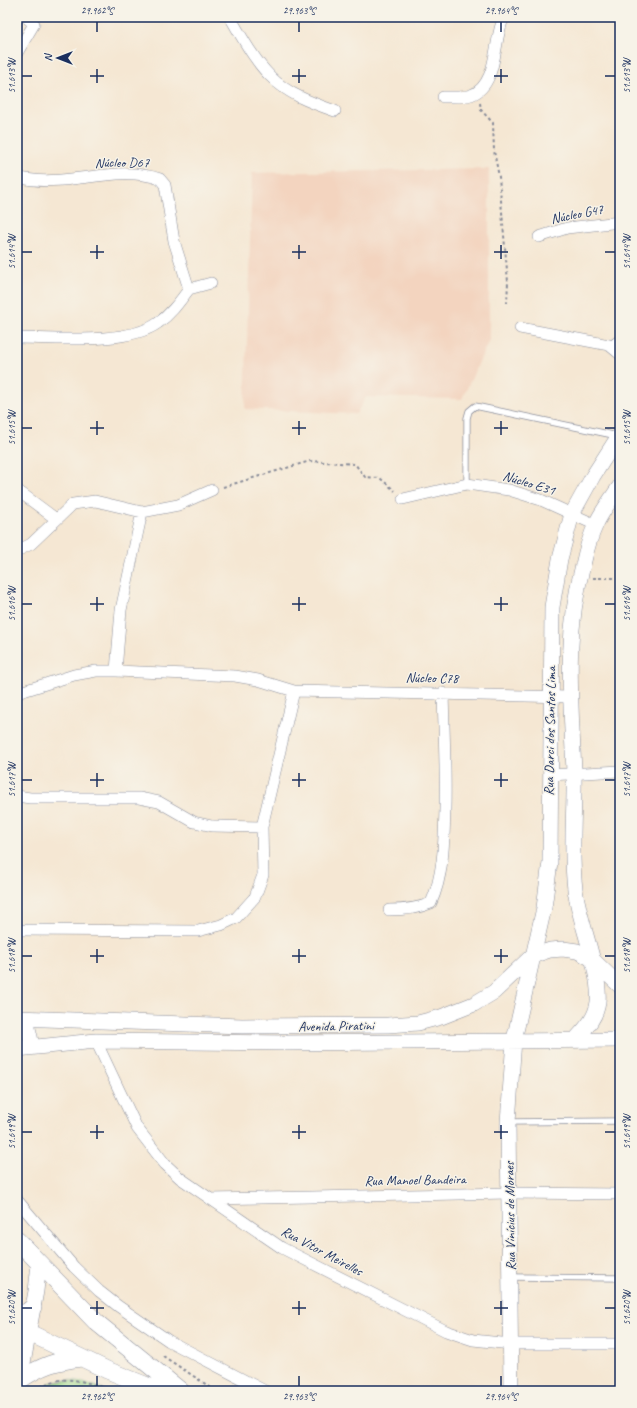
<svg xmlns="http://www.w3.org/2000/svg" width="637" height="1408" viewBox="0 0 637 1408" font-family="Caveat,sans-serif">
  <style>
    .built { fill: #f3d4bf }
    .park { fill: url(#park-crowns); stroke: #5d8374 }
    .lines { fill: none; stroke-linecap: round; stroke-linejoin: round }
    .lane-casing { stroke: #888b98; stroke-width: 7 }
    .street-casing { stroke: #888b98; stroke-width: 12 }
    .secondary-casing { stroke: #888b98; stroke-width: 16 }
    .primary-casing { stroke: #888b98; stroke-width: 18 }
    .path { stroke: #888b98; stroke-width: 2; stroke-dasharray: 3 3; stroke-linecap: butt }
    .lane { stroke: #fff; stroke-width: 5.5 }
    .street { stroke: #fff; stroke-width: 11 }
    .secondary { stroke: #fff; stroke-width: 15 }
    .primary { stroke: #fff; stroke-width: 17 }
    .ticks { fill: none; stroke: #1b2f5e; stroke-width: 1.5 }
    .labels { text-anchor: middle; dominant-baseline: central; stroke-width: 3; stroke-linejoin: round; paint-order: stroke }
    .street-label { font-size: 14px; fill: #1b2f5e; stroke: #f7f3e8 }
    .neatline { fill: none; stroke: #1b2f5e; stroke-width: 1.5 }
    .ticks-label { font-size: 10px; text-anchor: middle; fill: #1b2f5e }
  </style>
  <defs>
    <pattern id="park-crowns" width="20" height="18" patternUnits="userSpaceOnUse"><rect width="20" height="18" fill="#9fd789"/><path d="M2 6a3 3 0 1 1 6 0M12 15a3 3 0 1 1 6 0" fill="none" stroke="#88b979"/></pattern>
  </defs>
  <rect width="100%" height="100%" fill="#f7f3e8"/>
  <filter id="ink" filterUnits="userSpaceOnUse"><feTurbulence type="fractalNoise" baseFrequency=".025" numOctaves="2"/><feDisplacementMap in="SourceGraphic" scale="8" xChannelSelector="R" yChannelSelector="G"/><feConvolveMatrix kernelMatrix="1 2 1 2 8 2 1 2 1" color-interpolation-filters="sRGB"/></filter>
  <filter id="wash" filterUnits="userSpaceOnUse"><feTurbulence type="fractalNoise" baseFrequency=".012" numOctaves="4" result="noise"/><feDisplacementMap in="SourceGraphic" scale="16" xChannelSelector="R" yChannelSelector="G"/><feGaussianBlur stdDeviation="0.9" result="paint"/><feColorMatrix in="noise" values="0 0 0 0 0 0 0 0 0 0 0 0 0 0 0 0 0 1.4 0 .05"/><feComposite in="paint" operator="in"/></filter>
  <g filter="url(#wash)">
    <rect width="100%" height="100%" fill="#f5e7d3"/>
    <path class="built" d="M489,169V340L462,399L366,397L356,414L245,409L252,173Z"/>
    <path class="park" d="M68,1380L83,1382L108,1391H39L50,1383Z"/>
  </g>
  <g filter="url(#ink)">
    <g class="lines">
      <g class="lane-casing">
        <path id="lane" d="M609,345L620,337
          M467,484V418L469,411L475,406L618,436
          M508,1122L620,1121
          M511,1277L620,1278"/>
      </g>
      <g class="street-casing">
        <path id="street" d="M230,17C242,37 254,60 270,76C287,94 312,103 335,111
          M17,53L34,24L26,17
          M443,97C452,97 463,98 471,95C499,85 493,38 504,17
          M17,177C64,190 115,163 160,179L165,185L174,241L189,289L211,283
          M539,237L567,228L620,222
          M520,328L609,345L620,354
          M17,338C54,338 128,345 158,323C171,314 180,301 189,289
          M17,490L56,519
          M403,499L467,484L509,490L541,500L596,525
          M17,551L31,544L73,504L95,501L142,512L178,505L212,490
          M116,671L121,610L142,512
          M17,693L74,675L96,671H116L235,676L258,680L294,691L569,697
          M550,775L620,771
          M17,796L30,798H139L159,802L194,822L212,826L262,827
          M389,910C404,910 417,909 431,903C444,874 444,840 445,809C446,770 444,732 443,693
          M17,930L198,931L221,925L236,918L255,897L263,875L262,827L294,691
          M96,1041L137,1128L165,1164L180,1178L282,1248L446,1331L473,1340L511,1344H620
          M210,1199L509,1193L620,1194
          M17,1200L74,1267L99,1291L118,1306L169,1341L265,1391"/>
      </g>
      <g class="secondary-casing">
        <path id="secondary" d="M17,1018L242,1026L388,1025L418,1023L441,1017L474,1004L494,992L532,956L550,950L563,949L577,951L592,959L620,986
          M26,1019L32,1046
          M575,1040C586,1028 596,1018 598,1002C601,971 579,922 575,889C570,851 575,811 574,772C571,700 564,636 583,565C586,551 590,537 596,524C602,511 612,498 620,486
          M17,1049L96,1041L285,1043L620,1040
          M18,1391L36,1291L39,1264
          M511,1391L508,1122L514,1040L544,908L550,862L552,607L560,559L572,514L593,476L620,434"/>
      </g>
      <g class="primary-casing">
        <path id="primary" d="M17,1240L96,1322L181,1391
          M17,1315L27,1312L33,1307
          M17,1327L107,1370L160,1391
          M20,1380C42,1365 56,1361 81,1358"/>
      </g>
      <path class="path" d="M480,103L481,110L493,123L494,151L499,177L508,282L507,303
        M223,487L310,461L355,464L365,477L380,478L395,491
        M593,578H620
        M163,1356L216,1391
        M36,1391C56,1373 81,1380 104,1388"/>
      <use href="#lane" class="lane"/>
      <use href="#street" class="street"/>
      <use href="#secondary" class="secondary"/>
      <use href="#primary" class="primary"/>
    </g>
  </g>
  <path class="ticks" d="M97,22V32M299,22V32M501,22V32M97,69V83M299,69V83M501,69V83M22,76H32M90,76H104M292,76H306M494,76H508M605,76H615M97,245V259M299,245V259M501,245V259M22,252H32M90,252H104M292,252H306M494,252H508M605,252H615M97,421V435M299,421V435M501,421V435M22,428H32M90,428H104M292,428H306M494,428H508M605,428H615M97,597V611M299,597V611M501,597V611M22,604H32M90,604H104M292,604H306M494,604H508M605,604H615M97,773V787M299,773V787M501,773V787M22,780H32M90,780H104M292,780H306M494,780H508M605,780H615M97,949V963M299,949V963M501,949V963M22,956H32M90,956H104M292,956H306M494,956H508M605,956H615M97,1125V1139M299,1125V1139M501,1125V1139M22,1132H32M90,1132H104M292,1132H306M494,1132H508M605,1132H615M97,1301V1315M299,1301V1315M501,1301V1315M22,1308H32M90,1308H104M292,1308H306M494,1308H508M605,1308H615M97,1376V1386M299,1376V1386M501,1376V1386"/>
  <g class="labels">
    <g class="street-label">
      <text x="122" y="162">Núcleo D67</text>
      <text transform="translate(577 214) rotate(-11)">Núcleo G47</text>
      <text transform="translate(529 483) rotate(17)">Núcleo E31</text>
      <text transform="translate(432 678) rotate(1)">Núcleo C78</text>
      <text transform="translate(550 731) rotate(-89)">Rua Darci dos Santos Lima</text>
      <text transform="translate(336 1026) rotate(-1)">Avenida Piratini</text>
      <text transform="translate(415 1180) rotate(-1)">Rua Manoel Bandeira</text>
      <text transform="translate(510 1216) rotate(-91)">Rua Vinícius de Moraes</text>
      <text transform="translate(322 1251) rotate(28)">Rua Vitor Meirelles</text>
    </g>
  </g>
  <rect width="637" height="1408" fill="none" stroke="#f7f3e8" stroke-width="44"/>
  <g transform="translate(58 58) rotate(270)" stroke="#f7f3e8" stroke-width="3" paint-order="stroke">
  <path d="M0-3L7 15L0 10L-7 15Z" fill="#1b2f5e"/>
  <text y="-6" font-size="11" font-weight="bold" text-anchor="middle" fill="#1b2f5e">N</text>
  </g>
  <rect x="22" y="22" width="593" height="1364" class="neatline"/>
  <g class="ticks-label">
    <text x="97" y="14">29.962°S</text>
    <text x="299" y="14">29.963°S</text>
    <text x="501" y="14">29.964°S</text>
    <text transform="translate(626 76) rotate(-90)" y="4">51.613°W</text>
    <text transform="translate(11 76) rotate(-90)" y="4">51.613°W</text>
    <text transform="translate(626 252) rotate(-90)" y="4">51.614°W</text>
    <text transform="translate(11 252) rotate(-90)" y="4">51.614°W</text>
    <text transform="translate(626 428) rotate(-90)" y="4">51.615°W</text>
    <text transform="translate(11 428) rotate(-90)" y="4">51.615°W</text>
    <text transform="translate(11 604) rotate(-90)" y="4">51.616°W</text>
    <text transform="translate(626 604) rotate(-90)" y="4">51.616°W</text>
    <text transform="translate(626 780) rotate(-90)" y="4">51.617°W</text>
    <text transform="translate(11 780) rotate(-90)" y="4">51.617°W</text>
    <text transform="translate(11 956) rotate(-90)" y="4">51.618°W</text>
    <text transform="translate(626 956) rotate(-90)" y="4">51.618°W</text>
    <text transform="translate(11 1132) rotate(-90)" y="4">51.619°W</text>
    <text transform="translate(626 1132) rotate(-90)" y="4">51.619°W</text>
    <text transform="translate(626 1308) rotate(-90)" y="4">51.620°W</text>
    <text transform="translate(11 1308) rotate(-90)" y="4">51.620°W</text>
    <text x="97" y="1400">29.962°S</text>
    <text x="299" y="1400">29.963°S</text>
    <text x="501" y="1400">29.964°S</text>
  </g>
</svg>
